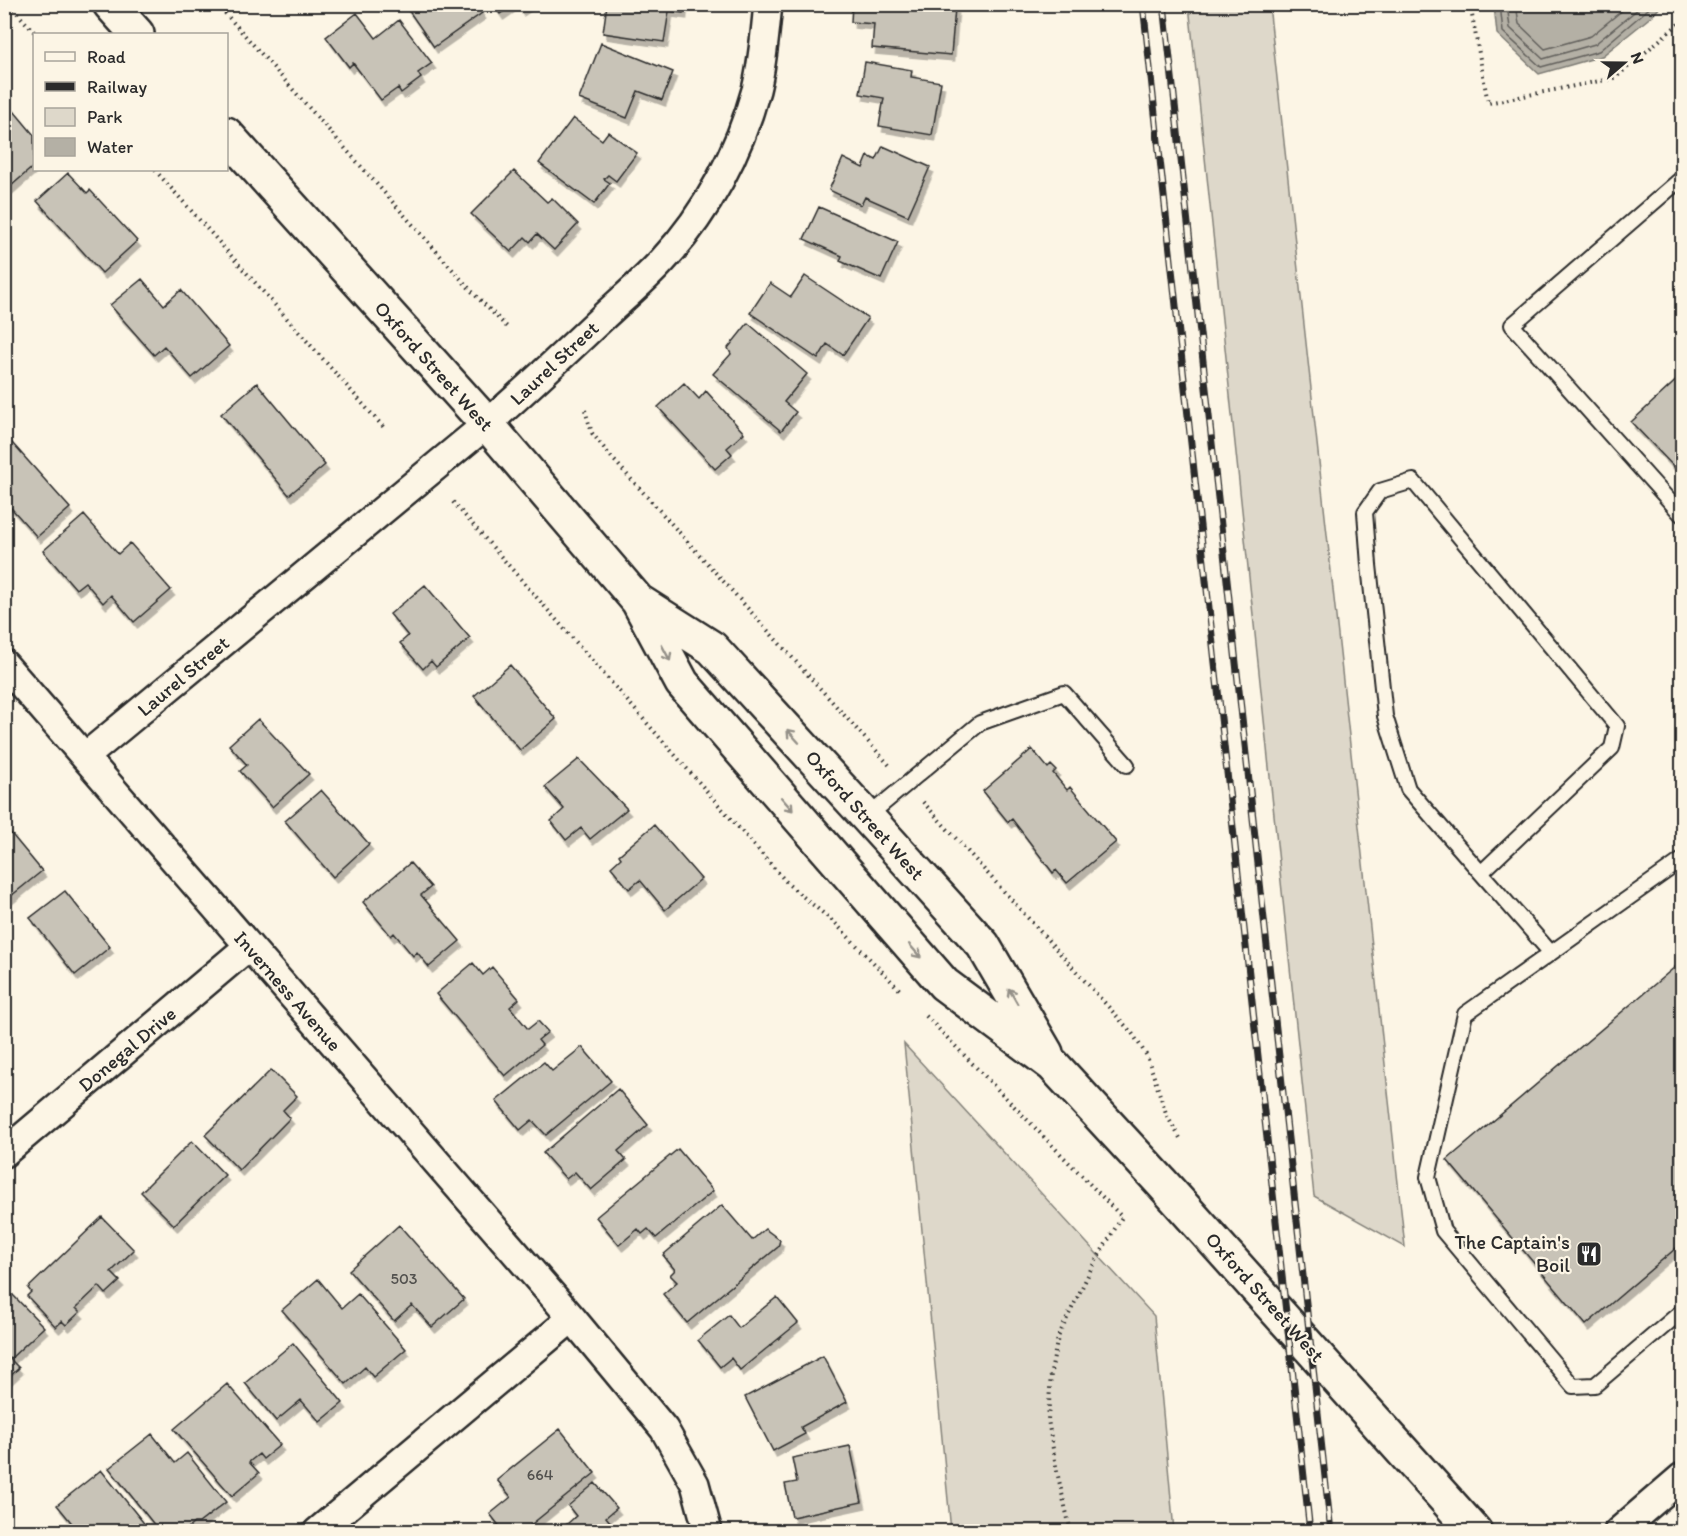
<svg xmlns="http://www.w3.org/2000/svg" width="1687" height="1536" viewBox="0 0 1687 1536" font-family="Itim,sans-serif">
  <style>
    .green { fill: #ded8ca; stroke: #84827a; stroke-width: 1.5 }
    .water { fill: #b4b0a5; stroke: #7d7b74; stroke-width: 1.5 }
    .lines { fill: none; stroke-linecap: round; stroke-linejoin: round }
    .shore { stroke: #62605c; stroke-width: 1.5 }
    .building { fill: #c8c3b7; stroke: #2b2b2b; stroke-width: 1.5; filter: url(#shadow) }
    .service-casing { stroke: #2b2b2b; stroke-width: 18 }
    .minor-casing { stroke: #2b2b2b; stroke-width: 32 }
    .secondary-casing { stroke: #2b2b2b; stroke-width: 38 }
    .path { stroke: #2b2b2b; stroke-width: 4; stroke-dasharray: 1.5 4.5; stroke-linecap: butt }
    .service { stroke: #fcf5e5; stroke-width: 14 }
    .minor { stroke: #fcf5e5; stroke-width: 27 }
    .secondary { stroke: #fcf5e5; stroke-width: 33 }
    .rail-casing { stroke: #2b2b2b; stroke-width: 7 }
    .rail { stroke: #fcf5e5; stroke-width: 4.5; stroke-dasharray: 14; stroke-linecap: butt }
    .oneway { stroke: #949088 }
    .labels { text-anchor: middle; dominant-baseline: central; stroke-width: 4.5; stroke-linejoin: round; paint-order: stroke }
    .number-label { font-size: 16px; fill: #52514e }
    .street-label { font-size: 20px; fill: #2b2b2b; stroke: #fcf5e5 }
    .poi-label { font-size: 20px; fill: #2b2b2b; stroke: #fcf5e5; text-anchor: end }
  </style>
  <defs>
    <filter id="shadow"><feDropShadow dx="3.5" dy="6" stdDeviation="0" flood-color="#0004"/></filter>
  </defs>
  <rect width="100%" height="100%" fill="#fcf5e5"/>
  <filter id="ink" filterUnits="userSpaceOnUse"><feTurbulence type="fractalNoise" baseFrequency=".0167" numOctaves="2"/><feDisplacementMap in="SourceGraphic" scale="12" xChannelSelector="R" yChannelSelector="G"/><feConvolveMatrix kernelMatrix="1 2 1 2 8 2 1 2 1" color-interpolation-filters="sRGB"/></filter>
  <g filter="url(#ink)">
    <path class="green" d="M1189,5H1269L1405,1247L1314,1196Z
      M904,1044L1154,1316L1174,1531H951Z"/>
    <path class="water" d="M1494,5V4L1662,5L1653,15L1602,56L1539,74L1497,34Z"/>
    <g class="lines">
      <path class="shore" d="M1500,4L1503,32L1541,67L1599,51L1654,4
        M1507,4L1510,28L1543,59L1595,44L1644,4
        M1516,4L1519,24L1545,49L1591,36L1630,4"/>
    </g>
    <path class="building" d="M404,4H476L482,13L434,47Z
      M493,4H514L500,14Z
      M517,4H529L520,10Z
      M607,4H684L683,13L669,11L664,42L603,33Z
      M852,4H933V7L955,8L951,55L872,48L874,24L851,22Z
      M357,13L376,38L399,20L432,63L418,73L421,78L401,93L398,88L381,100L353,63L349,67L326,37Z
      M601,43L673,72L662,100L638,91L627,118L579,99Z
      M865,62L912,70L911,77L941,82L932,135L879,126L884,98L860,94Z
      M4,99L34,135V166L4,192Z
      M573,118L602,140L608,132L637,153L616,181L608,175L604,179L610,183L594,204L539,163Z
      M883,146L930,167L908,216L865,197L861,205L829,190L843,158L863,168L868,156L876,160Z
      M514,171L547,202L552,198L578,224L554,250L537,234L530,242L525,237L511,252L471,214Z
      M68,173L87,193L90,190L137,241L102,273L37,201Z
      M819,207L898,242L881,279L840,261L842,256L804,239Z
      M805,276L868,318L843,355L827,344L818,359L750,313L770,283L791,297Z
      M142,279L164,305L181,290L229,346L192,378L164,346L154,355L110,305Z
      M748,323L807,374L784,402L796,412L781,431L713,374L731,354L728,348Z
      M1682,375V463L1676,469L1631,422Z
      M257,383L325,465L289,495L221,414Z
      M684,383L699,399L706,391L744,433L727,448L732,454L715,469L658,407Z
      M4,434L70,508L37,537L4,500Z
      M84,515L118,554L130,543L171,590L134,622L111,595L103,603L85,582L76,589L43,551Z
      M425,585L470,638L436,667L431,661L423,669L400,643L408,636L390,614Z
      M510,665L556,719L520,750L474,696Z
      M258,719L309,774L272,807L240,771L247,765L229,745Z
      M1032,749L1048,768L1051,765L1056,770L1053,773L1067,790L1070,787L1116,842L1067,883L1056,870L1053,873L1012,819L1008,822L983,791Z
      M579,759L627,809L590,839L581,828L566,840L551,821L564,809L545,787Z
      M321,790L369,844L333,877L285,821Z
      M4,825L42,871L6,900L4,898Z
      M654,825L701,879L665,910L640,880L629,889L611,867L621,858L619,855Z
      M410,863L431,887L421,895L460,941L429,967L417,952L413,956L394,933L391,936L363,902Z
      M65,891L110,947L75,975L30,918Z
      M1682,961V1243L1586,1325L1447,1160Z
      M473,963L483,975L492,967L519,999L510,1007L528,1029L538,1021L548,1032L538,1040L542,1045L505,1076L436,994Z
      M582,1047L611,1081L546,1135L532,1120L520,1130L496,1101L544,1062L552,1071Z
      M271,1070L297,1096L283,1110L290,1118L239,1170L205,1135Z
      M618,1089L648,1125L618,1151L626,1160L591,1190L575,1172L566,1179L543,1153Z
      M192,1141L225,1175L174,1225L141,1192Z
      M678,1149L713,1191L656,1238L648,1229L642,1234L638,1229L619,1245L596,1217Z
      M722,1205L752,1240L765,1229L780,1240L778,1247L687,1323L663,1294L677,1282L670,1275L675,1270L663,1255Z
      M102,1217L134,1250L111,1272L120,1281L106,1294L99,1286L76,1308L80,1312L66,1325L62,1321L56,1327L27,1296L31,1292L28,1288Z
      M399,1225L464,1299L432,1327L412,1305L394,1321L349,1270Z
      M318,1279L342,1308L358,1294L406,1349L373,1377L365,1367L346,1384L282,1310Z
      M11,1293L44,1327L10,1359L19,1368L4,1382V1300Z
      M777,1297L798,1323L740,1370L731,1358L720,1367L698,1340L729,1315L739,1328Z
      M293,1343L343,1403L320,1422L301,1400L276,1421L245,1383Z
      M823,1356L847,1402L801,1427L805,1434L773,1451L745,1397Z
      M227,1384L280,1445L263,1459L259,1454L249,1462L259,1473L232,1496L174,1429Z
      M560,1429L595,1473L522,1532H504L490,1514L511,1497L497,1480Z
      M152,1434L175,1463L187,1453L226,1502L199,1523H194L183,1532H160L109,1468Z
      M850,1446L862,1502L792,1517L785,1484L797,1482L792,1458Z
      M101,1470L151,1532H79L57,1505Z
      M595,1483L617,1508L606,1517L616,1529L614,1532H558L576,1516L568,1506Z
      M892,1526L893,1532H857Z
      M833,1527L834,1532H802Z"/>
    <g class="lines">
      <g class="service-casing">
        <path id="service" d="M1682,178L1512,325L1682,515
          M867,817L980,723L1064,693L1127,765
          M1682,860L1465,1014L1428,1177L1443,1231L1573,1386L1595,1385L1682,1311
          M1481,873L1408,789L1385,716L1369,565L1365,512L1380,491L1413,481L1617,726L1612,748L1481,873L1551,953"/>
      </g>
      <g class="minor-casing">
        <path id="minor" d="M4,664L572,1318L664,1429L695,1484L708,1532
          M86,756L487,424C526,390 563,355 601,319C621,300 644,281 663,260C707,213 739,152 756,90C763,62 765,33 768,4
          M4,1153L249,946
          M317,1532L572,1318
          M1618,1532L1682,1477"/>
      </g>
      <g class="secondary-casing">
        <path id="secondary" d="M110,4L137,34
          M226,134L487,424L638,601L682,683L944,984L1053,1065L1162,1183L1475,1532
          M638,601L712,648L867,817L983,945L1046,1053"/>
      </g>
      <path class="path" d="M9,4L36,34
        M217,4L476,296L509,329
        M1470,4L1488,103L1615,78L1682,21
        M155,170L386,430
        M585,410L592,433L612,458L891,767
        M453,502L789,885L835,923L900,990
        M923,802L1132,1033L1147,1056L1167,1116L1180,1138
        M926,1016L1122,1217L1092,1267L1058,1337L1051,1372L1048,1420L1057,1472L1071,1532"/>
      <use href="#service" class="service"/>
      <use href="#minor" class="minor"/>
      <use href="#secondary" class="secondary"/>
      <g class="rail-casing">
        <path id="rail" d="M1143,4L1310,1532
          M1164,4L1331,1532"/>
      </g>
      <use href="#rail" class="rail"/>
    </g>
    <defs><path id="oneway-shaft" d="M-6 0H5M1.5-3L5.5 0L1.5 3" fill="none" stroke-width="1.6" stroke-linecap="round" stroke-linejoin="round" transform="scale(1.5)"/></defs>
    <g class="oneway">
      <use href="#oneway-shaft" transform="translate(666 653) rotate(62)"/>
      <use href="#oneway-shaft" transform="translate(793 736) rotate(-132)"/>
      <use href="#oneway-shaft" transform="translate(787 804) rotate(49)"/>
      <use href="#oneway-shaft" transform="translate(915 951) rotate(49)"/>
      <use href="#oneway-shaft" transform="translate(1013 996) rotate(-120)"/>
    </g>
  </g>
  <defs>
    <g id="restaurant-square" transform="scale(1.35)"><rect x="-9" y="-9" width="18" height="18" rx="4" fill="#2b2b2b" stroke="#fcf5e5"/><path d="M-5-6h1v4h1v-4h1v4h1v-4h1v5L-1.5 .5V6h-2V.5L-5-1ZM5-6V6H3V1.5H1.5Q1.5-4 5-6Z" fill="#fff"/></g>
  </defs>
  <g fill-rule="evenodd">
    <use href="#restaurant-square" x="1589" y="1254"/>
  </g>
  <g class="labels">
    <g class="number-label">
      <text x="404" y="1278">503</text>
      <text x="540" y="1474">664</text>
    </g>
    <g class="street-label">
      <text transform="translate(554 363) rotate(-43)">Laurel Street</text>
      <text transform="translate(434 366) rotate(48)">Oxford Street West</text>
      <text transform="translate(183 676) rotate(-40)">Laurel Street</text>
      <text transform="translate(865 815) rotate(48)">Oxford Street West</text>
      <text transform="translate(288 991) rotate(49)">Inverness Avenue</text>
      <text transform="translate(127 1049) rotate(-40)">Donegal Drive</text>
      <text transform="translate(1265 1297) rotate(48)">Oxford Street West</text>
    </g>
    <g class="poi-label">
      <text x="1570" y="1242">The Captain's<tspan x="1570" dy="23">Boil</tspan></text>
    </g>
  </g>
  <rect width="1687" height="1536" fill="none" stroke="#fcf5e5" stroke-width="24"/>
  <rect x="12" y="12" width="1663" height="1512" fill="none" stroke="#2b2b2b" stroke-width="2" filter="url(#ink)"/>
  <rect x="33" y="33" width="195" height="138" fill="#fcf5e5" stroke="#a8a49b" stroke-width="1.5"/>
  <rect x="45" y="52" width="30" height="9" fill="#fcf5e5" stroke="#a8a49b" stroke-width="1.5"/>
  <text x="87" y="63" font-size="18" fill="#2b2b2b">Road</text>
  <rect x="45" y="82" width="30" height="9" fill="#2b2b2b" stroke="#a8a49b" stroke-width="1.5"/>
  <text x="87" y="93" font-size="18" fill="#2b2b2b">Railway</text>
  <rect x="45" y="108" width="30" height="18" fill="#ded8ca" stroke="#a8a49b" stroke-width="1.5"/>
  <text x="87" y="123" font-size="18" fill="#2b2b2b">Park</text>
  <rect x="45" y="138" width="30" height="18" fill="#b4b0a5" stroke="#a8a49b" stroke-width="1.5"/>
  <text x="87" y="153" font-size="18" fill="#2b2b2b">Water</text>
  <g transform="translate(1624 63) rotate(70)" stroke="#fcf5e5" stroke-width="4.5" paint-order="stroke">
  <path d="M0-4.5L10 22L0 15L-10 22Z" fill="#2b2b2b"/>
  <text y="-9" font-size="16" font-weight="bold" text-anchor="middle" fill="#2b2b2b">N</text>
  </g>
</svg>
